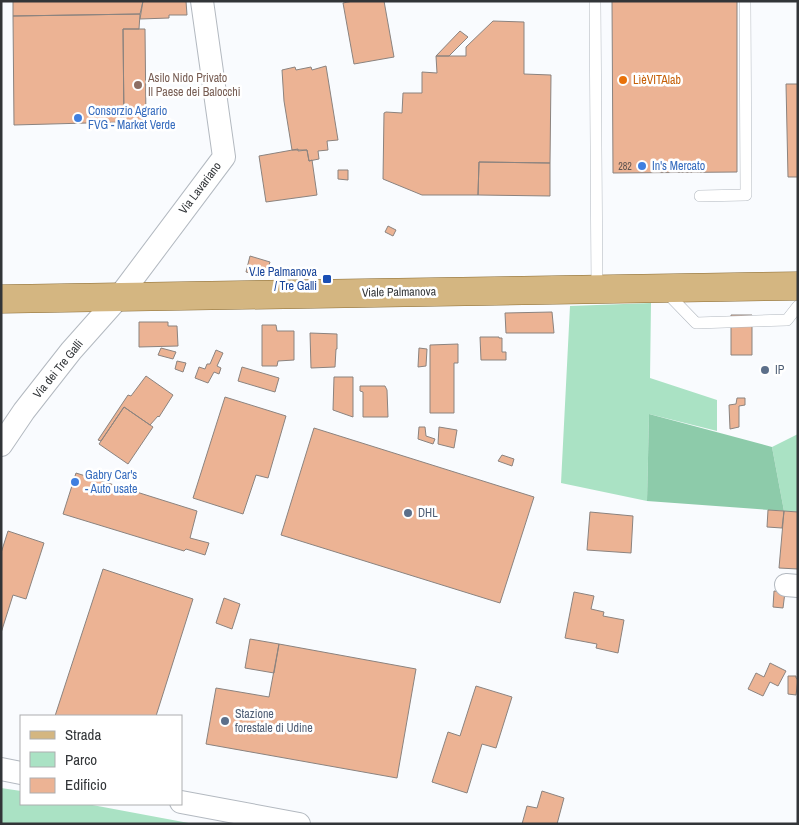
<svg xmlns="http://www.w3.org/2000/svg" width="799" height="825" viewBox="0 0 799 825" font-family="'Archivo Narrow',sans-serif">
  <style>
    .green { fill: #aae2c4 }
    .forest { fill: #8dcbaa }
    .building { fill: #ecb394; stroke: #8b837f }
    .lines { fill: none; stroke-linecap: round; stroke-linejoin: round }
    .service-casing { stroke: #b3b9c0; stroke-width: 12 }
    .minor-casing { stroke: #b3b9c0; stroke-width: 24 }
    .primary-casing { stroke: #896a31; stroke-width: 29 }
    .service { stroke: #fff; stroke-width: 11 }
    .minor { stroke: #fff; stroke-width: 22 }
    .primary { stroke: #d4b681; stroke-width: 28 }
    .food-dot { fill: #e8710a; stroke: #fff; stroke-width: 2 }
    .education-dot { fill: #8d6e63; stroke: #fff; stroke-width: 2 }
    .shop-dot { fill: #3f7fe0; stroke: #fff; stroke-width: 2 }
    .transit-dot { fill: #1a4fb4; stroke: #fff; stroke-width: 2 }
    .service-dot { fill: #5c6f8a; stroke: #fff; stroke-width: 2 }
    .labels { text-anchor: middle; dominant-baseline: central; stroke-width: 5; stroke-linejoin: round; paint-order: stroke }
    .number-label { font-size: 10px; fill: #60544f }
    .education-label { font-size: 12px; fill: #785e54; stroke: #fff; text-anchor: start }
    .food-label { font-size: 12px; fill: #c56008; stroke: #fff; text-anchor: start }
    .shop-label { font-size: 12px; fill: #366cbe; stroke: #fff; text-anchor: start }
    .street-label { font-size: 12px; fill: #323538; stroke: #fff }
    .transit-label { font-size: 12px; fill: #164399; stroke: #fff; text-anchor: end }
    .service-label { font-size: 12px; fill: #4e5e75; stroke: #fff; text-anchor: start }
  </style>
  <rect width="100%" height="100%" fill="#f9fbfe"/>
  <path class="green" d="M651,303L650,378L717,400V431L649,414L647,501L561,483L570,306Z
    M798,434V512L784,511L772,447Z
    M1,788L21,791V804H87L194,824H1Z"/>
  <path class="forest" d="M649,414L772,447L784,511L647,501Z"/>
  <path class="building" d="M13,1H143L140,14L13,16Z
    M143,1H186L187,15H169V18L140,19Z
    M353,1H384L394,57L354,64L343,3Z
    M612,1H737V172L613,173Z
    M140,14L139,29H123L124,122L14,125L13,16Z
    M493,21L524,22V74L551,75L550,163L479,162L478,195H422L383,179L384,113L386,112L402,113L403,93H422V72L437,73L436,56H466V47Z
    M123,29H145L146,122H124Z
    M460,31L468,37L449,56H436Z
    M326,66L338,140L327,141L328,150L318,151L319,159L309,161L307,150H292L284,101L282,70L295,67L296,70L311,67L312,70Z
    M786,84H798V177H788Z
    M298,149V151L307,150L309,161L312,160L317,195L266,202L259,156Z
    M479,162L550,163V196L478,195Z
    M338,170H348V180L338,179Z
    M388,226L396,230L393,236L385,232Z
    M250,256L270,262L265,277L246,272Z
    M552,312L554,333H506L505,313Z
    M731,315H752V355H731Z
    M139,322H168V326H177L178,346L139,347Z
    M262,325H276L277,331H294V360L278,361L277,366H262Z
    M310,333L337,334V349H336L335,367L311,368Z
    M480,337H499V338H502V352H506V360H481Z
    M458,344V363H454V413H430V345Z
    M161,348L176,352L173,359L158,355Z
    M419,348L427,349L426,366L418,367Z
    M216,350L223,353L217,366L221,368L219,374L214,372L208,383L195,378L199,367L205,369L207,364H210Z
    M177,361L186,363L183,372L175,369Z
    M242,367L279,378L275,392L238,381Z
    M146,376L173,395L159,417L158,416L150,425L124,407L101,441L98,440L128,395L131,396Z
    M334,377H353V417L333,410Z
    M360,386H385L387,390L388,417H363V392L360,391Z
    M225,397L286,416L268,478L256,475L243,514L193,498Z
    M737,398H745V405L739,406V427L730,429L729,405L736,404Z
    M124,407L153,427L128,464L99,444Z
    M419,427H425L426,436L435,439L433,444L418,439Z
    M439,427L457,430L454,448L438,444Z
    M314,428L534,497L500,603L281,535Z
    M502,455L514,459L512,466L498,461Z
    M76,473L197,511L190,538L209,543L205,555L186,549L184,551L63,514Z
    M768,510L784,511L782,528L767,527Z
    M784,511L798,512V569L779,568Z
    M590,512L633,516L631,553L587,550Z
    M8,531L44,543L26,599L13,595L1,633V553Z
    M103,569L193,599L156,716H55Z
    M774,591L785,592L783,608L773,607Z
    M574,592L594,596L591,609L604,612L603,616L624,620L618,653L596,648L597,644L565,638Z
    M224,598L240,604L232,629L216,623Z
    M250,639L279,644L274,673L245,668Z
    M279,644L416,669L397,778L206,744L216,688L269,697Z
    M770,663L786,671L778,686L770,682L763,696L748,689L756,673L764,677Z
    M788,676H796V678L798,679L796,695L788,694Z
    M476,686L512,697L496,748L482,744L467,793L432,782L448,732L460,736Z
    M542,791L564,798L557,824H522L527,806L537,808Z"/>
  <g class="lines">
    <g class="service-casing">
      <path id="service" d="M595,1L597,289
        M700,196L746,195L745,1
        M665,291L696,323L787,320L798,306"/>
    </g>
    <g class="minor-casing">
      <path id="minor" d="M1,445L24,411L71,351L119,297L224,157L202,1
        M786,585L798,586
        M1,769L21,773
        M181,802L299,824"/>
    </g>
    <g class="primary-casing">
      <path id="primary" d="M1,299L798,286"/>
    </g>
    <use href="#service" class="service"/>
    <use href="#minor" class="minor"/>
    <use href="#primary" class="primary"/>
  </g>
  <circle class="food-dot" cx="623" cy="80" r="5"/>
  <circle class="education-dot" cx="138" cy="85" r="5"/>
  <g class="shop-dot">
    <circle cx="78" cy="118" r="5"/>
    <circle cx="642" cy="166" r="5"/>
    <circle cx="75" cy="482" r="5"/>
  </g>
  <rect class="transit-dot" x="322" y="274" width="10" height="10" rx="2.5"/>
  <g class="service-dot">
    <circle cx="765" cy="370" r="5"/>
    <circle cx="408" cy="513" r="5"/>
    <circle cx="225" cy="721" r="5"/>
  </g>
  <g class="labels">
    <g class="number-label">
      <text x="625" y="166">282</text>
    </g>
    <g class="education-label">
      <text x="148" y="78">Asilo Nido Privato<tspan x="148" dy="14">Il Paese dei Balocchi</tspan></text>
    </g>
    <g class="food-label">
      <text x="633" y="80">LìèVITAlab</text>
    </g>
    <g class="shop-label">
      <text x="88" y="111">Consorzio Agrario<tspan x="88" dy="14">FVG - Market Verde</tspan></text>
      <text x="652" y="166">In's Mercato</text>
      <text x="85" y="475">Gabry Car's<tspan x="85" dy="14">- Auto usate</tspan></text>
    </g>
    <g class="street-label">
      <text transform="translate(200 188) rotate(-53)">Via Lavariano</text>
      <text transform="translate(399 292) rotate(-1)">Viale Palmanova</text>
      <text transform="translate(58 369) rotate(-51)">Via dei Tre Galli</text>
    </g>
    <g class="transit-label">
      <text x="317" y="272">V.le Palmanova<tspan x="317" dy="14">/ Tre Galli</tspan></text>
    </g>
    <g class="service-label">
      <text x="775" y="370">IP</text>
      <text x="418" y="513">DHL</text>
      <text x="235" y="714">Stazione<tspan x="235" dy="14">forestale di Udine</tspan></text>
    </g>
  </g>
  <rect width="799" height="825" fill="none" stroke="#323538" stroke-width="5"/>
  <rect x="20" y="715" width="162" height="90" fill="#ffffff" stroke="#adaeaf"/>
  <rect x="30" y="731" width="25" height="8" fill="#d4b681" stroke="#adaeaf"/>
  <text x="65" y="740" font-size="15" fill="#323538">Strada</text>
  <rect x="30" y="752" width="25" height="15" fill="#aae2c4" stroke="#adaeaf"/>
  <text x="65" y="765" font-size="15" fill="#323538">Parco</text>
  <rect x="30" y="778" width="25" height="15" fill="#ecb394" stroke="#adaeaf"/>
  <text x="65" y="790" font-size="15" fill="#323538">Edificio</text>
</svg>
